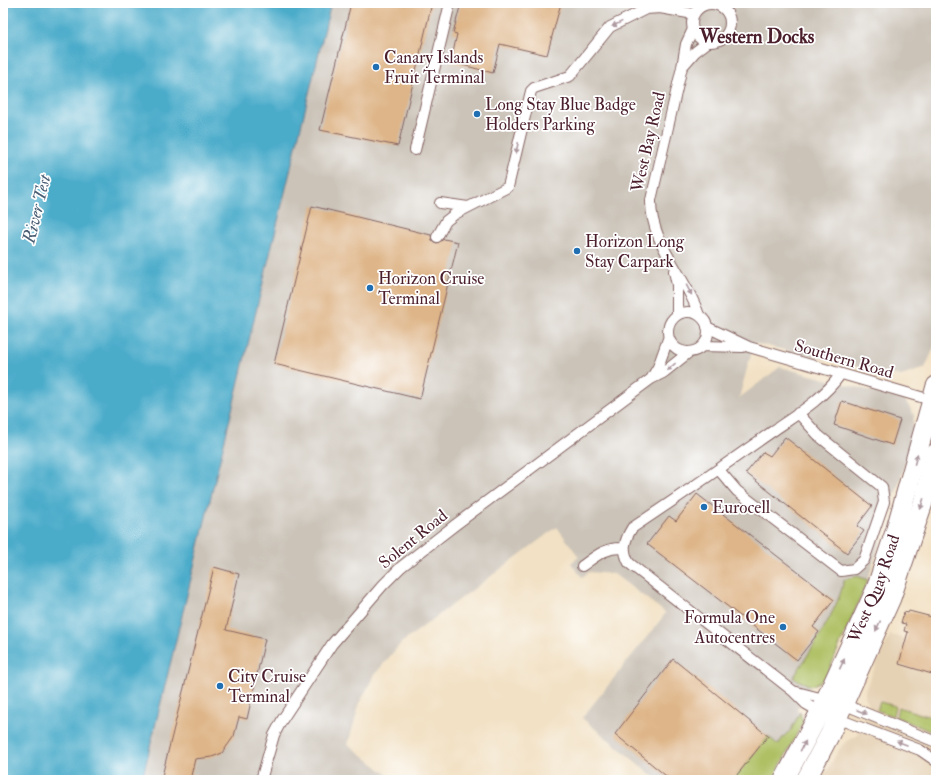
<svg xmlns="http://www.w3.org/2000/svg" width="939" height="783" viewBox="0 0 939 783" font-family="'IM FELL Double Pica',serif">
  <style>
    .built { fill: #e5d1b4 }
    .industrial { fill: #cbc3b8 }
    .green { fill: #aec063; stroke: #7c7047 }
    .water { fill: #4bacca; stroke: #4a667a }
    .building { fill: #deb588 }
    .lines { fill: none; stroke-linecap: round; stroke-linejoin: round }
    .street-casing { stroke: #856361; stroke-width: 12 }
    .highway-casing { stroke: #856361; stroke-width: 21 }
    .street { stroke: #fff; stroke-width: 10 }
    .highway { stroke: #fff; stroke-width: 19 }
    .oneway { fill: #ae9aa0 }
    .poi-dot { fill: #1f6fb2; stroke: #fff; stroke-width: 1.5 }
    .labels { text-anchor: middle; dominant-baseline: central; stroke-width: 3.5; stroke-linejoin: round; paint-order: stroke }
    .poi-label { font-size: 17px; fill: #4a1f2b; stroke: #fff; text-anchor: start }
    .street-label { font-size: 17px; fill: #4a1f2b; stroke: #fff }
    .water-label { font-size: 18px; font-style: italic; fill: #4a5e73; stroke: #fff }
    .quarter-label { font-size: 19px; font-weight: bold; fill: #4a1f2b; stroke: #fff }
  </style>
  <rect width="100%" height="100%" fill="#fff"/>
  <filter id="ink" filterUnits="userSpaceOnUse"><feTurbulence type="fractalNoise" baseFrequency=".025" numOctaves="2"/><feDisplacementMap in="SourceGraphic" scale="8" xChannelSelector="R" yChannelSelector="G"/><feConvolveMatrix kernelMatrix="1 2 1 2 8 2 1 2 1" color-interpolation-filters="sRGB"/></filter>
  <filter id="wash" filterUnits="userSpaceOnUse"><feTurbulence type="fractalNoise" baseFrequency=".012" numOctaves="4" result="noise"/><feDisplacementMap in="SourceGraphic" scale="16" xChannelSelector="R" yChannelSelector="G"/><feGaussianBlur stdDeviation="0.9" result="paint"/><feColorMatrix in="noise" values="0 0 0 0 0 0 0 0 0 0 0 0 0 0 0 0 0 1.4 0 .05"/><feComposite in="paint" operator="in"/></filter>
  <g filter="url(#wash)">
    <rect width="100%" height="100%" fill="#f2e1c4"/>
    <path class="built" d="M890,635L936,646V780H821L842,745L848,740L856,737L869,704L865,697V690Z"/>
    <path class="industrial" d="M331,3H936V343L925,368L901,376L754,343L739,398L780,367L905,400L914,415L910,448L871,570L826,677L820,682L811,686L797,709L803,722L773,780H658L582,718L666,613L614,574L589,572L582,577L571,563L579,557L557,527L401,643L375,674L360,702L348,744L394,780H142Z"/>
    <path class="green" d="M857,576L868,580L826,677L820,682L811,686L793,678C805,660 844,600 843,580Z
      M880,702L895,706L893,716L877,710Z
      M898,707L934,718L930,731L896,717Z
      M800,712L803,722L773,780H733L768,736L778,745L784,736L791,730Z"/>
    <path class="water" d="M3,3H331L142,780H3Z"/>
    <g id="blocks">
      <path class="building" d="M351,3H432L398,146L320,130Z
        M461,3H561L547,55L500,44L493,73L451,62L457,34L453,33Z
        M312,206L431,235L432,241L437,243L444,239L458,242L420,399L274,364Z
        M842,401L900,420L892,445L834,425Z
        M785,437L872,506L857,526L864,531L847,553L746,473L763,452L770,456Z
        M697,494L834,600L813,627L819,632L797,660L647,544L669,516L676,521Z
        M214,567L239,574L226,630L265,639L247,719L239,717L234,736L222,753L212,757L195,759L190,780H161Z
        M909,611L936,618V660L932,674L899,664L908,632L904,631L906,624L901,623L904,612L908,613Z
        M673,659L768,736L733,780H671L615,734Z"/>
    </g>
  </g>
  <g filter="url(#ink)">
    <use href="#blocks" fill-opacity="0" stroke="#856361" stroke-width="1"/>
    <g class="lines">
      <g class="street-casing">
        <path id="street" d="M692 23a19 19 0 1 1 38 0a19 19 0 1 1-38 0Z
          M693,29L686,44L682,67L651,200C650,244 686,275 699,315
          M682,67L695,52L708,42
          M415,150L450,3
          M440,203L468,207
          M437,237L446,221L455,214L508,187L531,91L534,88L570,76L610,27L646,9L660,8L694,14
          M674,271L677,285V315
          M668 332a20 20 0 1 1 40 0a20 20 0 1 1-40 0Z
          M707,327L749,347L931,400
          M703,346L743,347
          M840,375C824,398 796,415 773,431C726,464 679,497 632,528C624,541 622,550 629,563L793,691L806,704L820,712L920,750L936,761
          M651,379L658,367L668,339
          M719,470L737,491L841,571L854,569L864,560L884,502L882,487L819,436L798,413
          M582,566C596,556 606,547 623,548
          M793,691L843,704L936,742
          M261,780L274,735L282,720L332,644L383,585L401,567L455,525L651,379L663,373L688,353"/>
      </g>
      <g class="highway-casing">
        <g id="highway">
          <path id="s1" d="M784,780L820,712L876,589L896,529L936,386"/>
          <path d="M806,780L830,734L891,598L923,503L936,453"/>
        </g>
      </g>
      <use href="#street" class="street"/>
      <use href="#highway" class="highway"/>
    </g>
    <defs><path id="oneway-solid" d="M-6-.8H1V-3.2L6.5 0L1 3.2V.8H-6Z"/></defs>
    <g class="oneway">
      <use href="#oneway-solid" transform="translate(617 24) rotate(154)"/>
      <use href="#oneway-solid" transform="translate(517 148) rotate(103)"/>
      <use href="#oneway-solid" transform="translate(689 290) rotate(62)"/>
      <use href="#oneway-solid" transform="translate(671 367) rotate(140)"/>
      <use href="#oneway-solid" transform="translate(916 459) rotate(-74)"/>
      <use href="#oneway-solid" transform="translate(922 504) rotate(107)"/>
      <use href="#oneway-solid" transform="translate(878 626) rotate(115)"/>
      <use href="#oneway-solid" transform="translate(842 664) rotate(-65)"/>
      <use href="#oneway-solid" transform="translate(862 712) rotate(23)"/>
      <use href="#oneway-solid" transform="translate(902 743) rotate(-159)"/>
      <use href="#oneway-solid" transform="translate(803 746) rotate(-62)"/>
    </g>
  </g>
  <g class="poi-dot">
    <circle cx="376" cy="67" r="4"/>
    <circle cx="477" cy="114" r="4"/>
    <circle cx="577" cy="251" r="4"/>
    <circle cx="370" cy="288" r="4"/>
    <circle cx="704" cy="507" r="4"/>
    <circle cx="783" cy="627" r="4"/>
    <circle cx="220" cy="686" r="4"/>
  </g>
  <g class="labels">
    <g class="poi-label">
      <text x="384" y="57">Canary Islands<tspan x="384" dy="20">Fruit Terminal</tspan></text>
      <text x="485" y="104">Long Stay Blue Badge<tspan x="485" dy="20">Holders Parking</tspan></text>
      <text x="585" y="241">Horizon Long<tspan x="585" dy="20">Stay Carpark</tspan></text>
      <text x="378" y="278">Horizon Cruise<tspan x="378" dy="20">Terminal</tspan></text>
      <text x="712" y="507">Eurocell</text>
      <text x="775" y="617" text-anchor="end">Formula One<tspan x="775" dy="20">Autocentres</tspan></text>
      <text x="228" y="676">City Cruise<tspan x="228" dy="20">Terminal</tspan></text>
    </g>
    <g class="street-label">
      <text transform="translate(648 142) rotate(-77)">West Bay Road</text>
      <text transform="translate(844 359) rotate(16)">Southern Road</text>
      <text transform="translate(413 539) rotate(-39)">Solent Road</text>
      <text stroke="none"><textPath href="#s1" startOffset="212">West Quay Road</textPath></text>
    </g>
    <g class="water-label">
      <text transform="translate(37 209) rotate(-76)">River Test</text>
    </g>
    <g class="quarter-label">
      <text x="757" y="37">Western Docks</text>
    </g>
  </g>
  <rect width="939" height="783" fill="none" stroke="#fff" stroke-width="16"/>
</svg>
